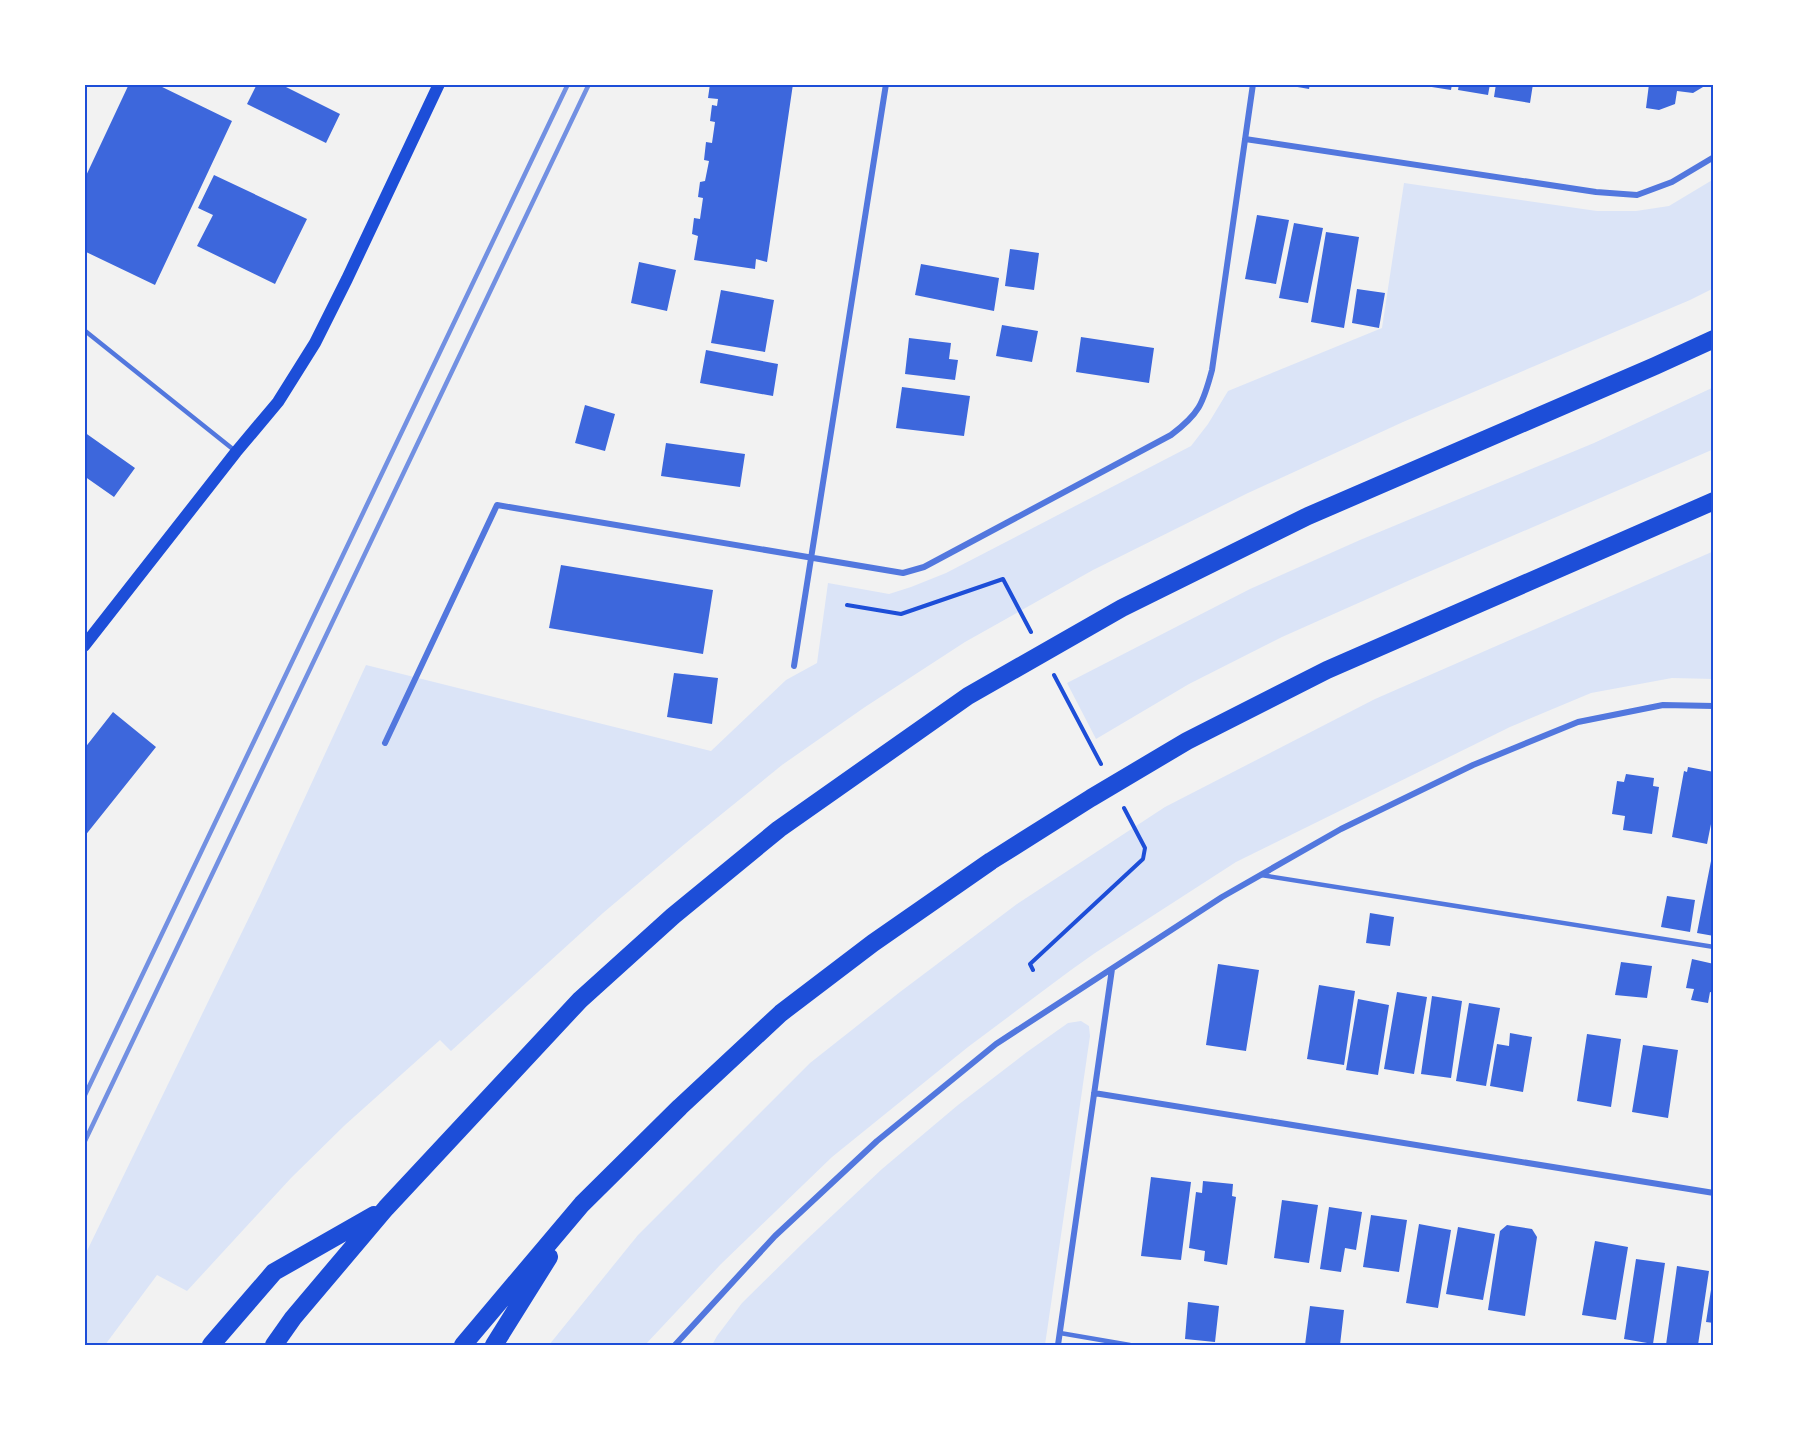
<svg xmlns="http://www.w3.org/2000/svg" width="1798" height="1429" viewBox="0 0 1798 1429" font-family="'Nunito Sans',sans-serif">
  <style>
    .green { fill: #dbe4f7 }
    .building { fill: #3d67dc }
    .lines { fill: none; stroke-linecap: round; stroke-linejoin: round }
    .path { stroke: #1d4ed8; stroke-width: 4 }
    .service { stroke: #5277de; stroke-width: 4.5 }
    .minor { stroke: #5277de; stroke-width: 6 }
    .secondary { stroke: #1d4ed8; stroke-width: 12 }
    .motorway { stroke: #1d4ed8; stroke-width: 18 }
    .rail { stroke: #7290e2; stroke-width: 4.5 }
    .neatline { fill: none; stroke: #1d4ed8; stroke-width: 2 }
  </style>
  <rect width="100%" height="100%" fill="#f2f2f2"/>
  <path class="green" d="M1714,179V288L1690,300L1403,422L1248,493L1093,570L965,642L865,707L782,765L686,843L603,913L451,1051L440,1040L345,1125L291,1178L187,1291L157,1275L105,1345H84V1257L260,895L366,665L711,751L786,680L817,663L828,583L889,594L911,587L946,573L1191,446L1208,424L1228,391L1382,328L1404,183L1597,211H1636L1669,206Z
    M1714,387V449L1410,580L1282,637L1189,684L1096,739L1067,683L1250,589L1360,540L1594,443Z
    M1714,551V679L1672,678L1591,693L1510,727L1236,862L1095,953L1071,970L968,1047L832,1157L721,1264L645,1345H549L638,1235L810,1063L900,992L1017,904L1165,807L1375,699Z
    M1081,1021L1089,1026L1090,1036L1045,1345H712L717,1336L742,1303L804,1242L882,1169L958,1105L1027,1052L1068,1023Z"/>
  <path class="building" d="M129,84H156L232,121L155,285L84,251V180Z
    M257,84H285L284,86L340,114L326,143L247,104Z
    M710,84H793L767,262L756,259L755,269L694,260L698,236L692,234L694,218L700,219L703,198L698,197L700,182L705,181L709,161L704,160L706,142L712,143L715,122L710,121L712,105L717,106L718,99L708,98Z
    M1286,84H1310L1309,89L1286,85Z
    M1419,84H1452L1451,90L1419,85Z
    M1459,84H1490L1488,95L1458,90Z
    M1496,84H1533L1530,103L1494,97Z
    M1649,84H1708L1693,93L1677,91L1675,104L1659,110L1646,108Z
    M214,175L307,219L275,284L197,246L213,215L198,208Z
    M1257,215L1289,220L1276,284L1245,279Z
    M1294,223L1323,228L1308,303L1279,298Z
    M1326,232L1359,237L1344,328L1311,322Z
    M1010,249L1039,253L1034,290L1005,286Z
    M639,262L676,270L667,311L631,303Z
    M921,264L999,278L994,311L915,295Z
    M1357,289L1385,293L1379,328L1352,323Z
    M721,290L774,300L765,352L711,343Z
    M1002,325L1038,331L1032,362L996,356Z
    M1081,337L1154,348L1149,383L1076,372Z
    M909,338L951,343L949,359L958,360L955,380L905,374Z
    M706,350L778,364L773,396L700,383Z
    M902,387L970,396L964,436L896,428Z
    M585,405L615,414L605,451L575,443Z
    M84,432L135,468L114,497L84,476Z
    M666,443L745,454L740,487L661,476Z
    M561,565L713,590L703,654L549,628Z
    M674,673L718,678L712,724L667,717Z
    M113,712L156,747L84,837V749Z
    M1688,767L1714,772V809L1707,844L1672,837L1684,771L1687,772Z
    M1626,774L1654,778L1653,786L1659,787L1652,834L1623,830L1625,816L1612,814L1617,781L1624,782Z
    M1711,861H1714V936L1697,933Z
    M1667,896L1695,900L1690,932L1661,927Z
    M1370,913L1394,917L1390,946L1366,943Z
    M1692,959L1714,964V993L1710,992L1708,1003L1691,1000L1694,989L1686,988Z
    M1621,962L1652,966L1647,998L1615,995Z
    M1218,964L1259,970L1246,1051L1206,1045Z
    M1319,985L1355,991L1344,1065L1307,1059Z
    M1397,992L1427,997L1414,1074L1384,1069Z
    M1432,996L1462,1001L1451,1078L1421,1074Z
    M1358,999L1389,1005L1378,1075L1346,1070Z
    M1469,1003L1500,1008L1486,1086L1456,1081Z
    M1510,1033L1532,1037L1523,1092L1490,1086L1497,1044L1509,1046Z
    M1587,1034L1621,1039L1611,1107L1577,1101Z
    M1643,1045L1678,1050L1668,1118L1632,1112Z
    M1151,1177L1191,1182L1181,1260L1141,1256Z
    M1203,1181L1233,1184L1232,1196L1236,1197L1227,1265L1204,1261L1205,1251L1189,1248L1196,1192L1202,1193Z
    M1282,1200L1318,1205L1309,1263L1274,1258Z
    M1329,1207L1362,1212L1356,1250L1345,1248L1341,1272L1320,1269Z
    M1371,1215L1407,1220L1399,1272L1363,1267Z
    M1419,1224L1451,1230L1438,1308L1406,1303Z
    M1507,1225L1532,1229L1537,1237L1525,1316L1488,1310L1500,1231Z
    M1458,1227L1495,1234L1483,1300L1446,1294Z
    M1595,1241L1628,1247L1616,1320L1582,1315Z
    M1636,1259L1665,1263L1653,1344L1624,1339Z
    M1677,1266L1709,1271L1698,1345H1666Z
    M1713,1277H1714V1323L1706,1322Z
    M1188,1302L1219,1306L1215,1342L1185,1339Z
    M1310,1306L1344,1310L1340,1345H1305Z"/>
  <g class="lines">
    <path class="path" d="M847,605L901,614L1003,579L1031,632
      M1054,675L1101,764
      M1033,970L1030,964L1143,859L1145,848L1124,808"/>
    <path class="service" d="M84,330L234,450
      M1261,875L1714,947
      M1060,1333L1130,1345"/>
    <path class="minor" d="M1245,139L1596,192L1637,195L1672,182L1714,157
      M794,666L886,84
      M385,743L497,505L903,573L924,567L1171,435C1199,414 1203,404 1212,370L1253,84
      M1094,1093L1714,1193
      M675,1345L775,1236L877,1141L996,1044L1222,897L1341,829L1473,765L1578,722L1663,705L1714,706
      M1058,1345L1112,969"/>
    <path class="secondary" d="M84,646L236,452L278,402L315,343L347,279L439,84"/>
    <path class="motorway" d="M211,1345L274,1272L374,1215
      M274,1345L293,1318L386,1208L580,1000L673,916L779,829L968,696L1122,608L1308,516L1655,366L1714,339
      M463,1345L582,1204L680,1107L781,1013L873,943L991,861L1091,798L1187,741L1327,670L1714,501
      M494,1345L549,1257"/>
    <path class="rail" d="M84,1097L568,84
      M84,1143L589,84"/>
  </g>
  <rect width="1798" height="1429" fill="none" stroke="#ffffff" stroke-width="171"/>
  <rect x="86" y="86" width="1626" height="1258" class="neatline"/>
</svg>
